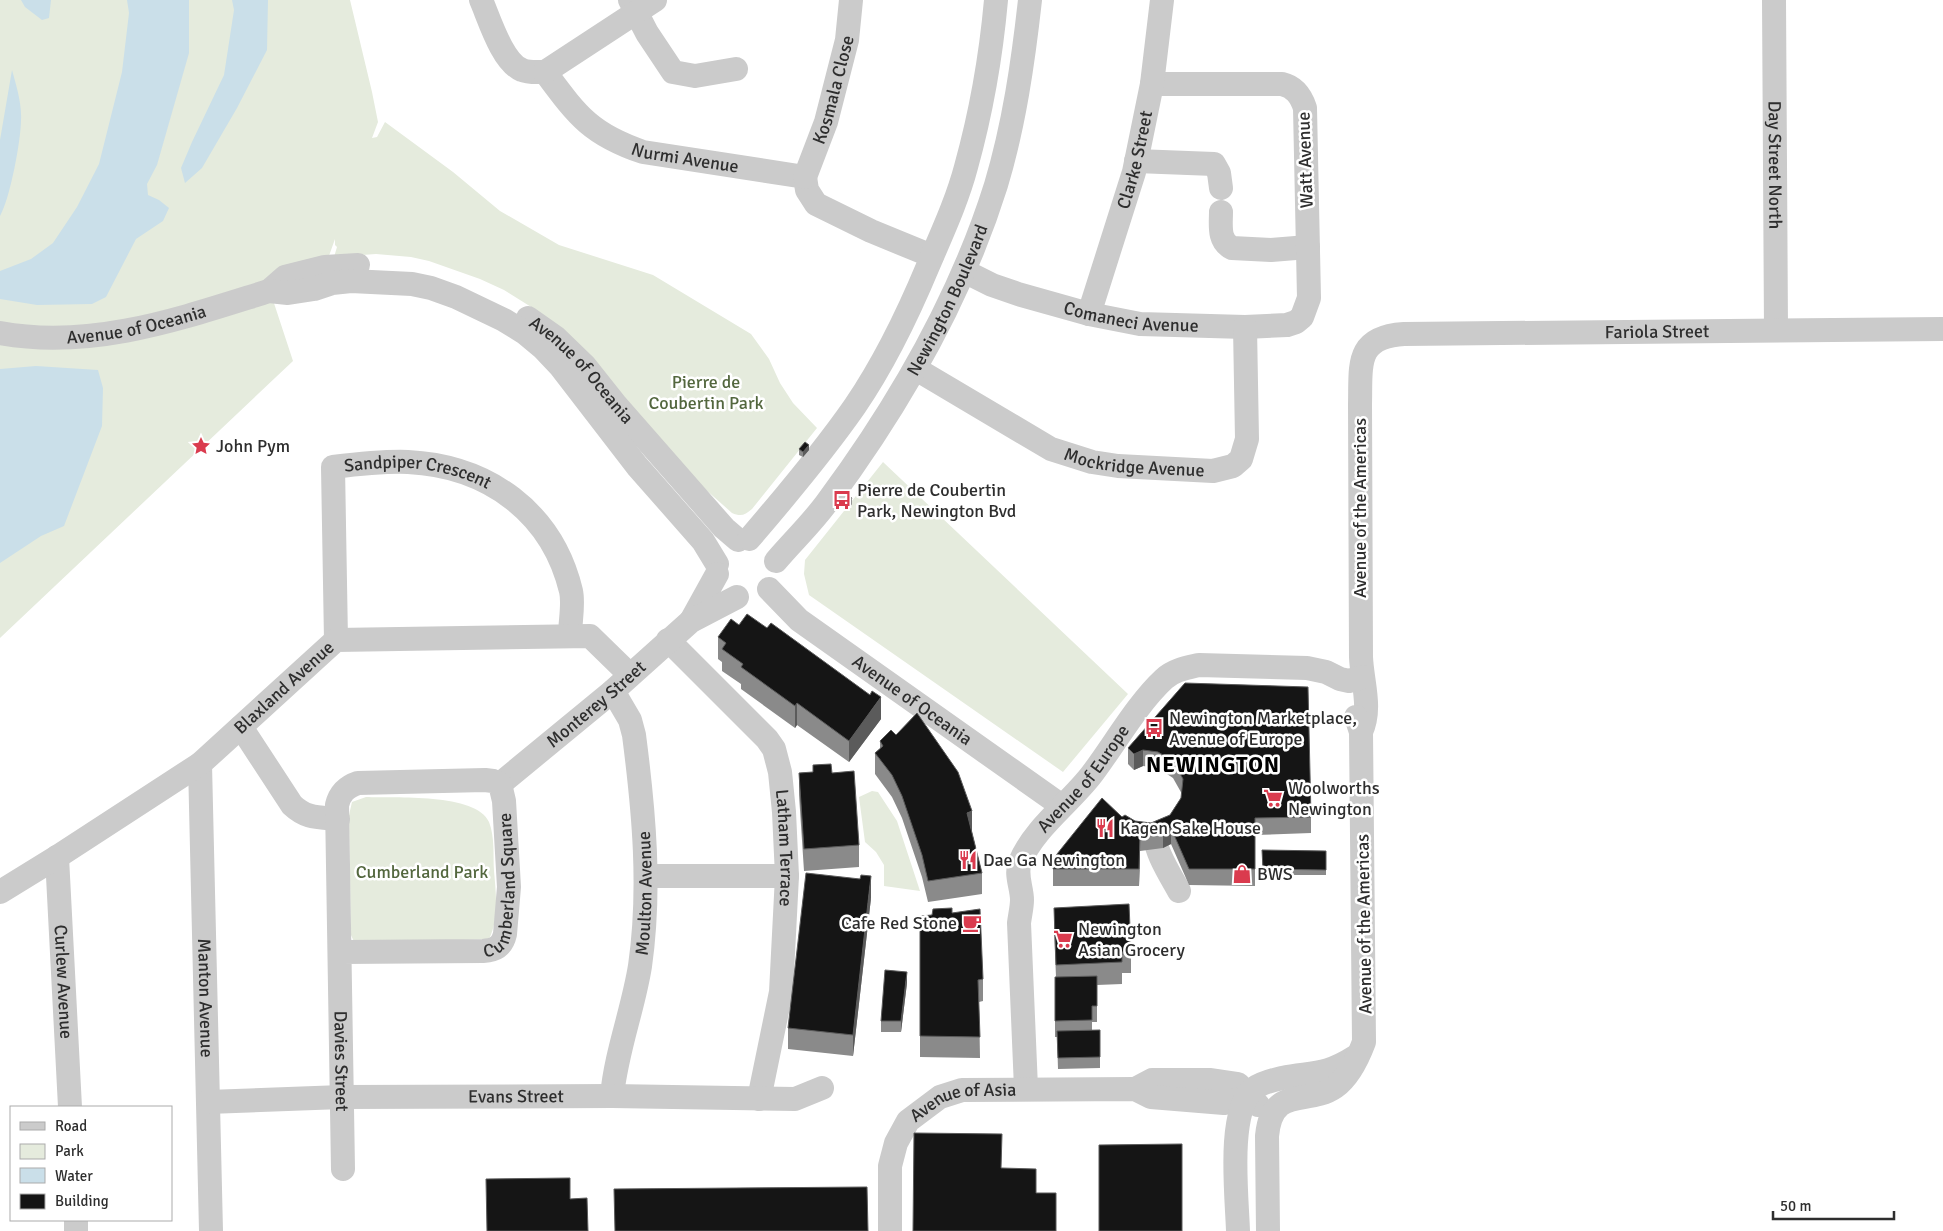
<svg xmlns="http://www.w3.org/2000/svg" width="1943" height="1231" viewBox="0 0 1943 1231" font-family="Signika,sans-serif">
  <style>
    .green { fill: #e5ebdd }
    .water { fill: #cadfe9 }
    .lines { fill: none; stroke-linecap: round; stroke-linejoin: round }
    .minor { stroke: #cbcbcb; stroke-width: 24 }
    .wall { fill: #8a8a8a }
    .shaded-wall { fill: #5b5b5b }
    .building { fill: #151515; stroke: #5b5b5b }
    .labels { text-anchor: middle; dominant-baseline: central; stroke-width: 5; stroke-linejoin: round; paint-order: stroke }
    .street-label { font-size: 18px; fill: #2e2e2e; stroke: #fff }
    .park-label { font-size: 18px; fill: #53673e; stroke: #fff }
    .poi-label { font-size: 18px; fill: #2e2e2e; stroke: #fff; text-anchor: start }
    .district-label { font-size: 22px; font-weight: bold; letter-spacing: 1px; fill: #000; stroke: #fff }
  </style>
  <rect width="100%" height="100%" fill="#fff"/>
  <path class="green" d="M0,0H350L372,92L378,122L372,138L377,137L385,122L453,172L500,211L559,245L653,275L751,334L769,359L780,383L793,403L817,428L752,509C745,515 741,517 732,513L659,448L536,310L504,290L480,279L429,261L411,257L376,254L334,257L337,247L335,245V239L325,267L270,291L293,361L0,638Z
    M883,462L1128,694L1063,772L809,595L804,574L805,560Z
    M872,791L878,792L897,821L920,891L884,886V865L876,852L865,842L859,797Z
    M366,797C393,798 477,793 489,822C495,837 493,856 494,871C496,893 499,919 489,939L355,944L351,935L349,815L352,802Z"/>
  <path class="water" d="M21,0H51L49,18L42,20L25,7Z
    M127,0H189V53L157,165L147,184L148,195L159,200L169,208L163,221L136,239L106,297L92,304L37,305L0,299V271L31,259L53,243L77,207L99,164L122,72L129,13Z
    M232,0H268L267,50L237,108L202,168L185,183L181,168L192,142L224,75L234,10Z
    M12,70C16,85 22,103 21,120C21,140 10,199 0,216V140Z
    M36,366L98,370L103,388L102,426L64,526L41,536L0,563V369Z"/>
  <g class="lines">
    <g class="minor">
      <path id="s1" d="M481,0C489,18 502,62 522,70C529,73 537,72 545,72C577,115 590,134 643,152L805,177L807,190L816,204L871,231L932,256"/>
      <path d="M630,0L647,33L673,72L695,76L736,69"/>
      <path id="s2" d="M1774,0L1776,330"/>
      <path d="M545,72L655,0"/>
      <path d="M1136,161L1214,164L1219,173L1221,188"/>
      <path id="s3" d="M805,177L826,122L847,40L851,0"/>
      <path d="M1221,212C1221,225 1218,241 1232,248L1271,250L1308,247"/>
      <path id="s4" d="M964,271L992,285L1018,294L1089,314L1140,324L1245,327L1287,325L1296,322L1302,317L1309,298L1305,108C1301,96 1295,87 1282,84H1152"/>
      <path d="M269,291L285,277L325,267L358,265"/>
      <path id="s5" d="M1089,314L1134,172L1152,84L1162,0"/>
      <path id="s6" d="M528,318L555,337L585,366L616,405L724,528L738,540"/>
      <path id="s7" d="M0,333C93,350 182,318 269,291L288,293L314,289L332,283L351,281L412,284L431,288L456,297L504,320L525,333L543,348L560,366L637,466L703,541L717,564"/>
      <path id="s8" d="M916,369L1051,449L1092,462L1118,466L1213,471L1233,466L1241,459L1247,439L1245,327"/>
      <path d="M749,539C786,496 823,452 855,406C885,362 908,314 928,266C942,233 957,201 966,167C981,113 991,56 996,0"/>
      <path id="s9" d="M776,561C793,541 813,522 828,501C899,405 960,300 996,185C1014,125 1023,63 1030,0"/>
      <path id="s10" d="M769,589L799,620L1062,806"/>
      <path d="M691,621L717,574"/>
      <path id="s11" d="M336,640L333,467C358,464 383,461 408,462C488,466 552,512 571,591C574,604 570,622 570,636"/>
      <path id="s12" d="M668,640L767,739L774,749L780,772L784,812L787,876L781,992L759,1099"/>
      <path d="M241,727L292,805C307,819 318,817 338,819"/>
      <path id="s13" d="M1361,732C1372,708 1362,682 1361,657L1360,404C1361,365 1355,337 1404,334L1943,329"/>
      <path id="s14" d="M200,764L211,1231"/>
      <path id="s15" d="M500,784L613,691L691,621L737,597"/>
      <path d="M1156,834C1152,847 1172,878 1179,891"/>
      <path id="s16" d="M57,857L70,1107"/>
      <path d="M646,876H787"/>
      <path id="s17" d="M0,892L57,857L200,764L336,640L590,636L630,675"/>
      <path id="s18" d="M341,952L483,951C495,950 502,947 505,934L509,887L504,801L500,784L493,781L485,780L358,783C346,787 340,793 337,805L343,1169"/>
      <path id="s19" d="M1026,1088L1019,923C1020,915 1022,907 1022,900C1022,887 1015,875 1020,862C1034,828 1070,803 1092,774C1114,745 1137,704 1164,679C1174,670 1186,668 1199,665L1307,668L1326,672L1340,679L1349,681L1362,677"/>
      <path d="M1135,1089L1152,1080H1211L1238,1084L1258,1105"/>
      <path id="s20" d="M612,1096C616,1052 633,1010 640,966C651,889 644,812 634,735L630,720L613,691"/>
      <path id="s21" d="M208,1102L342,1097L612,1096L795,1099L822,1088"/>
      <path d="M76,1220V1231"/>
      <path id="s22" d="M890,1231V1166L896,1143L908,1121L940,1097L962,1090L1135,1089L1151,1097L1224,1103L1248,1097"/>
      <path d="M1238,1231C1237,1197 1227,1112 1253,1089C1261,1083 1273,1080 1282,1078C1314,1072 1325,1076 1355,1057"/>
      <path d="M1268,1231L1267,1136C1272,1084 1308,1106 1335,1087C1349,1077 1358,1058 1364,1042L1361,732L1356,717"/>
    </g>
  </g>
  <path class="wall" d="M799,449L809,450L803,457L799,455Z
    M843,503L852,504L847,511L843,508Z
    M739,625L881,719L849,762L797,725L795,728L741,689V684L722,671V662L718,659V637Z
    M1185,683L1311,817V833L1255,835V886L1189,885L1171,844L1163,848L1140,851L1139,886H1053V859L1122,817L1135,821L1151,823L1170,815L1181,798L1182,794L1173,778L1158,768L1143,766L1134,770L1128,764V748Z
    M880,741L972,832L982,873V894L928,902L922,877L902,818L892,797L875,774V753L880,749Z
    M813,765L832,773L859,845V867L804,871L799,795V773L813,772Z
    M1262,850L1326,851V875H1263Z
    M871,898L853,1056L788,1049V1028Z
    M1054,908L1131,951V973H1122V984L1097,985V1022H1092V1030H1100V1068L1058,1069L1057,1037H1055V977H1056L1054,929Z
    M952,913L983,979V1001L979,1002L980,1058L920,1057V916Z
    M907,983L901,1032H881V1021Z"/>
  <path class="shaded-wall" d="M809,445V450L803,457V452Z
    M852,498V504L847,511V505Z
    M881,697V719L849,762V741Z
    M797,703V725L795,728V706Z
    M1143,750V766L1134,770V754Z
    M972,811V832L967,834V813Z
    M1171,828V844L1163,848V831Z
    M1140,835V851L1139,886V869Z
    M871,876V898L853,1056V1035Z
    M907,972V983L901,1032V1021Z"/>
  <path class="building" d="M805,442L809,445L803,452L799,449Z
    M849,495L852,498L847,505L843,503Z
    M747,614L767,628L771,623L870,695L872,691L881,697L849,741L797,703L795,706L741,667L743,664L722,649L726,643L718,637L731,619L739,625Z
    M1185,683L1308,687L1311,817L1255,818V869H1189L1171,828L1163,831L1140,835L1139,869H1053V859L1102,798L1122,817L1125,815L1135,821L1151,823L1170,815L1181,798L1183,779L1173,761L1158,752L1143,750L1134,754L1128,748Z
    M917,713L958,772L972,811L967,813L982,873L928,881L922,855L902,796L892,775L875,753L883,746L880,741L891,730L896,735Z
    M831,764L832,773L854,771L859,845L804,849L799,773L813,772V765Z
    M1262,850L1326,851V870L1263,869Z
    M806,873L860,879L861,875L871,876L853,1035L788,1028Z
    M1129,904L1131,951L1122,952V962L1056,965L1054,908Z
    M952,908V913L980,909L983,979L978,980L980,1037L920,1036V916L932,915L933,909Z
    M885,970L907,972L901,1021H881Z
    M1097,976V1006H1092V1020L1055,1021V977Z
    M1100,1030V1057L1058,1058L1057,1031Z
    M914,1133L1002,1134L1001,1168L1036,1169V1193H1056V1231H913Z
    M1182,1144V1231H1099V1145Z
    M570,1178V1199L587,1198L588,1231H487L486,1179Z
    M867,1187L868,1231H615L614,1189Z"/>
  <defs>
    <g id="sight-bare" transform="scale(1.5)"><path d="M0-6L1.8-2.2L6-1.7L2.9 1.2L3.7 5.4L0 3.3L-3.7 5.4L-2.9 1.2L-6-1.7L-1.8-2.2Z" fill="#da3b4e" stroke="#fff" stroke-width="2.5" paint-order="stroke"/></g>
    <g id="bus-bare" transform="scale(1.5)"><path d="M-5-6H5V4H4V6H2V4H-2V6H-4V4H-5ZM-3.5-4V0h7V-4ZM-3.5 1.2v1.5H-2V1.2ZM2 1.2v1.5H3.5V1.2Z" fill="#da3b4e" stroke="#fff" stroke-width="2.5" paint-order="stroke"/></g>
    <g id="supermarket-bare" transform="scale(1.5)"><path d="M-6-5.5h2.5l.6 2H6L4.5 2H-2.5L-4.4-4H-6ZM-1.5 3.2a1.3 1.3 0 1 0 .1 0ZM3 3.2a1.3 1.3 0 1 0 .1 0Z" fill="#da3b4e" stroke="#fff" stroke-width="2.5" paint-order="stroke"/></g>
    <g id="restaurant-bare" transform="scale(1.5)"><path d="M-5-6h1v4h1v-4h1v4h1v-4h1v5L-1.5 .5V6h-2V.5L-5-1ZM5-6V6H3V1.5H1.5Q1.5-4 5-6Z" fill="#da3b4e" stroke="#fff" stroke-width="2.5" paint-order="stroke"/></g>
    <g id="shop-bare" transform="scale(1.5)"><path d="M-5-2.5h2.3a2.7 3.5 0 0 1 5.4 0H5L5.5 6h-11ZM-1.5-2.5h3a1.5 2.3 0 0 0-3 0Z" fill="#da3b4e" stroke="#fff" stroke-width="2.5" paint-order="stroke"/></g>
    <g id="cafe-bare" transform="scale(1.5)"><path d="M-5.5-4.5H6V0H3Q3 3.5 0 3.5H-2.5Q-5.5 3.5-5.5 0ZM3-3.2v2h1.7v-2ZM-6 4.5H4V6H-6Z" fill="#da3b4e" stroke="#fff" stroke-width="2.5" paint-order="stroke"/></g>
  </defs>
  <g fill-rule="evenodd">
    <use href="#sight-bare" x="201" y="446"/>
    <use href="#bus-bare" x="842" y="500"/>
    <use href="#bus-bare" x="1154" y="728"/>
    <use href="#supermarket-bare" x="1273" y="798"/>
    <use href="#restaurant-bare" x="1105" y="828"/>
    <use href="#restaurant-bare" x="968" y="860"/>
    <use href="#shop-bare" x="1242" y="874"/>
    <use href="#cafe-bare" x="972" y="923"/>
    <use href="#supermarket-bare" x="1063" y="939"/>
  </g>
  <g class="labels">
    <g class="street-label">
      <text stroke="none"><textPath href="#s3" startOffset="92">Kosmala Close</textPath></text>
      <text stroke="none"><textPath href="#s1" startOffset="278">Nurmi Avenue</textPath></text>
      <text stroke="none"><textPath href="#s5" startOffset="161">Clarke Street</textPath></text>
      <text transform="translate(1305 160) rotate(-92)">Watt Avenue</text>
      <text stroke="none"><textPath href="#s2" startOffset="165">Day Street North</textPath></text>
      <text stroke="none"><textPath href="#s9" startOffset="314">Newington Boulevard</textPath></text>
      <text stroke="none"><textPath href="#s4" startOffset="175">Comaneci Avenue</textPath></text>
      <text stroke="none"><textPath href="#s7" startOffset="138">Avenue of Oceania</textPath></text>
      <text stroke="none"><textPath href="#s13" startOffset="679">Fariola Street</textPath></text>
      <text stroke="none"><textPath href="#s6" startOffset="75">Avenue of Oceania</textPath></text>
      <text stroke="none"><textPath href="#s8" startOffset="242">Mockridge Avenue</textPath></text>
      <text stroke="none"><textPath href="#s11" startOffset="259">Sandpiper Crescent</textPath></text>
      <text transform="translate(1360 508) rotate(-90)">Avenue of the Americas</text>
      <text stroke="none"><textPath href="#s17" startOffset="351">Blaxland Avenue</textPath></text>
      <text stroke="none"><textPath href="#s10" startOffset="182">Avenue of Oceania</textPath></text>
      <text stroke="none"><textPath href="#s15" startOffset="125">Monterey Street</textPath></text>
      <text stroke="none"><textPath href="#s19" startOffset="332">Avenue of Europe</textPath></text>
      <text stroke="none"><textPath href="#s12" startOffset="252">Latham Terrace</textPath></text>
      <text stroke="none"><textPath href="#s18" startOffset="218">Cumberland Square</textPath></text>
      <text stroke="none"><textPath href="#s20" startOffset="206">Moulton Avenue</textPath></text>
      <text transform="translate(1364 924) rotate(-91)">Avenue of the Americas</text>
      <text stroke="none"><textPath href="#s16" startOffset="125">Curlew Avenue</textPath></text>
      <text stroke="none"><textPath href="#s14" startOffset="234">Manton Avenue</textPath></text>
      <text stroke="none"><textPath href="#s18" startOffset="754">Davies Street</textPath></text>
      <text stroke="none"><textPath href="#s21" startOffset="308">Evans Street</textPath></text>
      <text stroke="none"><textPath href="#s22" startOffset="175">Avenue of Asia</textPath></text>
    </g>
    <g class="park-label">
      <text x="706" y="382">Pierre de<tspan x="706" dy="21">Coubertin Park</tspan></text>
      <text x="422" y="872">Cumberland Park</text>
    </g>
    <g class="poi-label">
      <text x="216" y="446">John Pym</text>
      <text x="857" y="490">Pierre de Coubertin<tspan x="857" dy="21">Park, Newington Bvd</tspan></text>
      <text x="1169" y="718">Newington Marketplace,<tspan x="1169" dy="21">Avenue of Europe</tspan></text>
      <text x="1288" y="788">Woolworths<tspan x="1288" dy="21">Newington</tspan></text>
      <text x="1120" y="828">Kagen Sake House</text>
      <text x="983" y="860">Dae Ga Newington</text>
      <text x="1257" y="874">BWS</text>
      <text x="957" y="923" text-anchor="end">Cafe Red Stone</text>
      <text x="1078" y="929">Newington<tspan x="1078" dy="21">Asian Grocery</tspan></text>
    </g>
    <g class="district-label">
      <text x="1213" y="764">NEWINGTON</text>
    </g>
  </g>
  <rect x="10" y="1106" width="162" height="115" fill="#ffffff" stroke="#ababab"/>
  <rect x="20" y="1122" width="25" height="8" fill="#cbcbcb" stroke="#ababab"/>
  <text x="55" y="1131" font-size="15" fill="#2e2e2e">Road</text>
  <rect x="20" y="1144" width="25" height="15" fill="#e5ebdd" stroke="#ababab"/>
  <text x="55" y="1156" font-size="15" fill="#2e2e2e">Park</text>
  <rect x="20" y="1168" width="25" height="15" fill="#cadfe9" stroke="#ababab"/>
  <text x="55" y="1181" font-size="15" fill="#2e2e2e">Water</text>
  <rect x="20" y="1194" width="25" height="15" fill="#151515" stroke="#ababab"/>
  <text x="55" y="1206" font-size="15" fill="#2e2e2e">Building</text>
  <path d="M1773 1211v8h121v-8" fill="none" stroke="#2e2e2e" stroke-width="2.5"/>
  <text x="1780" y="1211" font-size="15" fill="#2e2e2e" stroke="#ffffff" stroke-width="4" paint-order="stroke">50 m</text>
</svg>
